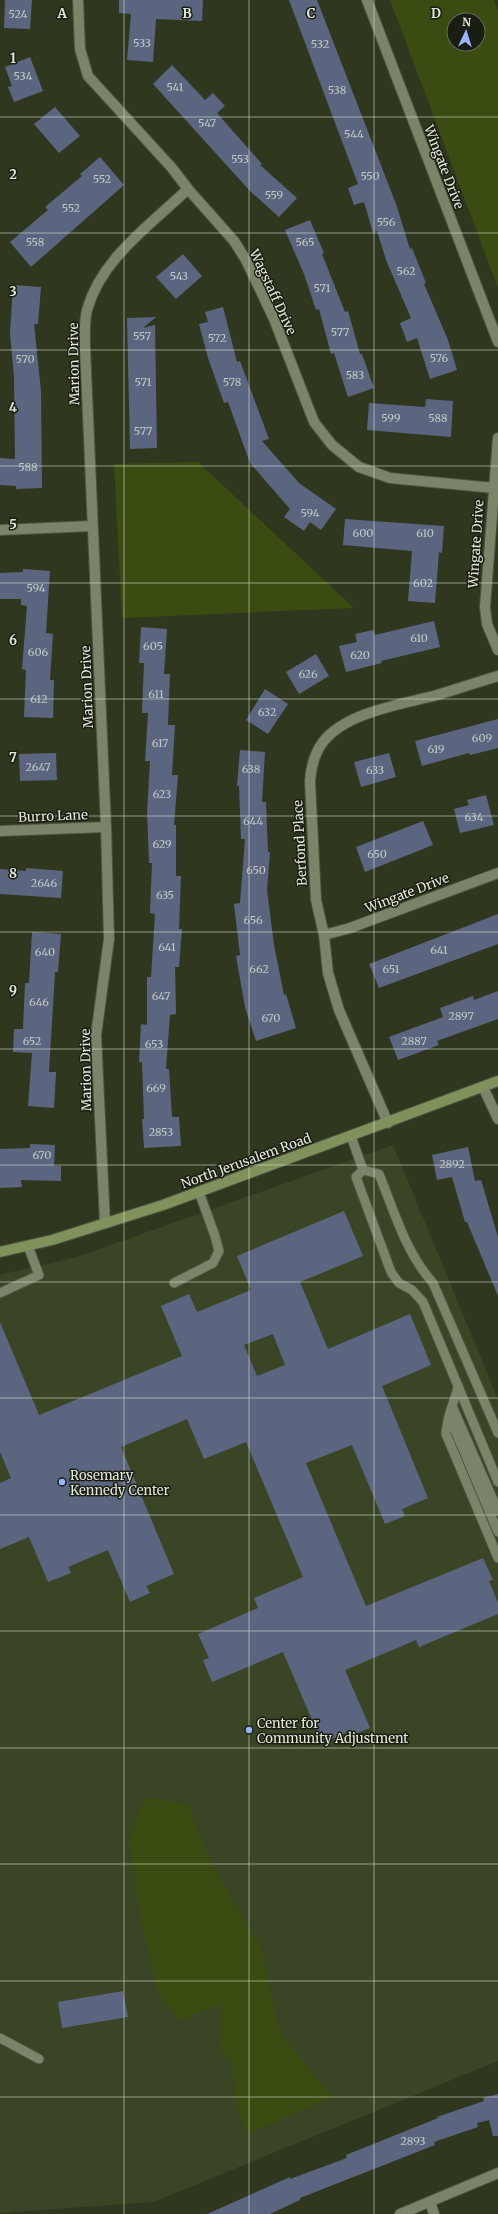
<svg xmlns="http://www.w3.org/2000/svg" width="498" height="2214" viewBox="0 0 498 2214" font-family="Merriweather,serif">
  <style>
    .built { fill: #3a4526 }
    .green { fill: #3a4c11; fill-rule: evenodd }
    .building { fill: #5c657f; fill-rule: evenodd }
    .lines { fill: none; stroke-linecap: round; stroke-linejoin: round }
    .lane-casing { stroke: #4c543e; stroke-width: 11 }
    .street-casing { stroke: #4c543e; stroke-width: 12 }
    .secondary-casing { stroke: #4c543e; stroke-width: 12 }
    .lane { stroke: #798469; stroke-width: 9 }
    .street { stroke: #798469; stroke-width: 10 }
    .secondary { stroke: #7f925c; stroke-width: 10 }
    .grid { fill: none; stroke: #e3e9da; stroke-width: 1; stroke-opacity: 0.55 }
    .poi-dot { fill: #9bb4fd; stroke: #191d12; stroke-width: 1.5 }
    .labels { text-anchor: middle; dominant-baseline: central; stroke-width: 3; stroke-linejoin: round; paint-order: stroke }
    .number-label { font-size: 11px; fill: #c1c8c3 }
    .street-label { font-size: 13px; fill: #e3e9da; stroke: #191d12 }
    .poi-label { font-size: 13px; fill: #e3e9da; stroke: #191d12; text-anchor: start }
    .grid-label { font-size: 13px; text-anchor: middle; font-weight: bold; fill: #e3e9da; stroke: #191d12; stroke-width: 3; stroke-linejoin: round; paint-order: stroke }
  </style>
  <rect width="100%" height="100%" fill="#2f381f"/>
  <path class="built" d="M393,1145L498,1399V2061L153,2202L0,2213V1275L77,1257Z"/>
  <path class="green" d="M390,0H494L498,11V288ZM454,20H478V44H454Z
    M198,462L354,608L122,618L114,464Z
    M145,1797L187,1804L211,1862L260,1947L280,2033L332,2097L247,2134L237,2105L232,2063L221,2050L222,2004L179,2021L158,1994L139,1910L129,1840Z"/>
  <path class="building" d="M5,0H32L30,29L4,28Z
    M119,0H203L202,21L156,19L153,62L127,60L131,14L119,13Z
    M289,0H317L396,204L410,249L412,248L426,283L424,284L448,340L457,370L430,379L417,338L407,342L400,323L411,318L386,260L377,231L373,233L364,202L354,205L348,188L358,184Z
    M30,57L43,91L14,102L8,87L12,86L5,67Z
    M172,65L205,100L213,93L225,106L217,113L262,164L260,165L297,198L279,217L250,191L153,84Z
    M55,107L80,136L59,153L34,124Z
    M100,157L124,185L31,267L10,242L48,210L45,207L82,176L80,174Z
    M310,220L324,253L322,254L345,312L348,311L360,354H362L374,388L348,397L334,353L331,354L319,309L316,310L304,274L285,230Z
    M183,254L202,276L176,299L156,277Z
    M13,285L41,287L38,324H34L41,391L42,488L16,489V486L0,485V458L15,459L14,377L10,334Z
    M223,307L237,362L240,361L269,439L262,441L299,483L336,509L321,530L310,522L304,531L284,517L290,509L250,463L228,402L224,403L208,358L199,324L208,322L205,312Z
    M156,317L143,328L155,325L157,448L130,449L127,318Z
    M426,399L453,401L451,437L367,430L369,403L425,407Z
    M345,519L444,526L442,553L439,552L435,603L408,601L412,551L343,545Z
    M23,569L50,571L46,633L53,634L50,680H54L53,718L24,717L26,670L22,669L27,606L21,605V599H0V573L23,572Z
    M434,621L440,647L381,661L382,663L346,672L339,646L357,642L355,634L373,630L375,635Z
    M141,627L167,629L164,674H170L168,725H175L172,775H178L174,825H176V876H181L179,929H182L179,967H175L176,1014L170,1015L166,1069H169L172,1117H179L181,1146L144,1148L142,1119H144L142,1062H139L141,1024L147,1025V977H151L155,914L150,913L152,863H149L147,812L150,761H145L148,713H142L144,663H139Z
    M316,654L329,676L299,694L286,672Z
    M265,689L288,704L268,734L246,720Z
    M498,719V748L470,755L469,753L422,766L415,741Z
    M240,750L265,752L262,802H266L268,852H270L267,890L274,945L284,995L286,994L296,1028L256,1041L245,1007L236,956L240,955L234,904L240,903L245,839H241L239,786H237Z
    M56,753L57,780L20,781L19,754Z
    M389,753L396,777L361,787L354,762Z
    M486,795L494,825L460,833L454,809L469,805L467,800Z
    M423,821L433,845L365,872L356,847Z
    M26,868L63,871L61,898L0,894V869L26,871Z
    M498,914V944L379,988L369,964Z
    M32,932L61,934L58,972H55L49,1072H56L54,1108L28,1106L32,1053L13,1052L14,1029H23L25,983H29Z
    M498,991V1019L437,1041L439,1045L398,1060L389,1037L443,1017L440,1008L473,996L474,1000Z
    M30,1144L55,1145L54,1166H61V1181L21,1180L22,1187L0,1188V1149L30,1148Z
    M468,1147L475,1181L481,1180L498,1237V1296L467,1222H465L452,1177L437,1180L432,1155Z
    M344,1211L363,1256L300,1282L328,1349L410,1314L431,1365L382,1386L428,1498L402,1509L405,1516L385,1524L352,1445L306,1463L366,1606L483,1558L493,1580L489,1581L498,1603V1614L419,1647L416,1640L345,1670L370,1728L350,1736L348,1732L322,1743L283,1652L212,1682L203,1660L209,1658L198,1634L258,1608L254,1598L303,1577L246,1442L204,1459L187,1419L121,1447L174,1574L146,1586L150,1593L130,1602L108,1550L68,1567L71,1573L48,1582L29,1537L0,1549V1483L11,1478L0,1452V1322L39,1415L182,1356L161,1306L189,1294L197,1312L251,1290L237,1256ZM273,1334L285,1365L257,1376L244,1345Z
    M123,1991L128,2017L62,2028L58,2002Z
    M498,2094V2136H493L489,2120L477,2123L478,2127L434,2142L435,2145L300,2198V2200L270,2214H207L290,2177V2179L347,2158L346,2155L438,2118L437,2117L484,2101L483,2098Z"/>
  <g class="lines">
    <g class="lane-casing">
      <path id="lane" d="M351,1136L363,1170
        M363,1170L356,1177L391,1272L399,1283L412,1290L423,1302L498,1482
        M363,1170L379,1174C394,1211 406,1253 433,1283L498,1433
        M174,1283L213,1263L219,1251L215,1236L199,1192
        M0,1293L39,1275L28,1246
        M458,1387C454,1403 446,1418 446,1434L498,1558
        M453,1408L498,1511
        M449,1416L498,1532
        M0,2038L39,2059"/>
    </g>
    <g class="street-casing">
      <path id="street" d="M78,0L80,49L88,76L172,168L188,189L234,241L246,260L274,319L314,422L332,445L359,467L390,478L494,488
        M367,0L498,342
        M498,438L485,607L487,624L498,650
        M0,530L92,526
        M0,831L106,827
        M324,935L350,928L498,873
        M483,1087L498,1119
        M388,1123L339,1010L328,973L324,935L316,900L310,781C311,766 314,754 323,742C346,712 403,704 437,695C457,689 478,682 498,676
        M105,1223L96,1035L109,939L106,827L85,347C85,335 84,321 87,310C101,259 150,225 188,189
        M430,2202L434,2214
        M400,2214L498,2173"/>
    </g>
    <g class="secondary-casing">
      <path id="secondary" d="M0,1252L52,1240L163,1205L498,1081"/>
    </g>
    <use href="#lane" class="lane"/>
    <use href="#street" class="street"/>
    <use href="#secondary" class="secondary"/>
  </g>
  <path class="grid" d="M124,0V2214M249,0V2214M374,0V2214M0,117H498M0,233H498M0,350H498M0,466H498M0,583H498M0,699H498M0,816H498M0,932H498M0,1049H498M0,1165H498M0,1282H498M0,1398H498M0,1515H498M0,1631H498M0,1748H498M0,1864H498M0,1981H498M0,2097H498"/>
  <g class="poi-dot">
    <circle cx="62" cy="1482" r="4"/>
    <circle cx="249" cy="1730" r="4"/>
  </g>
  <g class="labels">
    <g class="number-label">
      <text x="18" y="14">524</text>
      <text x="142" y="43">533</text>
      <text x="320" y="44">532</text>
      <text x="23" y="76">534</text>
      <text x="175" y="87">541</text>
      <text x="337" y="90">538</text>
      <text x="207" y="123">547</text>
      <text x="354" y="134">544</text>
      <text x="240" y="159">553</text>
      <text x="370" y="176">550</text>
      <text x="102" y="179">552</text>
      <text x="274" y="195">559</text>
      <text x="71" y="208">552</text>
      <text x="386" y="222">556</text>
      <text x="35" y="242">558</text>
      <text x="305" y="242">565</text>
      <text x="406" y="271">562</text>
      <text x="179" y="276">543</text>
      <text x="322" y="288">571</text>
      <text x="340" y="332">577</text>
      <text x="142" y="336">557</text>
      <text x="217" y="338">572</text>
      <text x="439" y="358">576</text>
      <text x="25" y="359">570</text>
      <text x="355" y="375">583</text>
      <text x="143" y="382">571</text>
      <text x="232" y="382">578</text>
      <text x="391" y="418">599</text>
      <text x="438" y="418">588</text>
      <text x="143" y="431">577</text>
      <text x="28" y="467">588</text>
      <text x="310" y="513">594</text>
      <text x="363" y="533">600</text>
      <text x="425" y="533">610</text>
      <text x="423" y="583">602</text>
      <text x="36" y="588">594</text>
      <text x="419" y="638">610</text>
      <text x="153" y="646">605</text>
      <text x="38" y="652">606</text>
      <text x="360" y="655">620</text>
      <text x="308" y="674">626</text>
      <text x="156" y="694">611</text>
      <text x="39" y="699">612</text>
      <text x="267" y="712">632</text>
      <text x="482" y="738">609</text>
      <text x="160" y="743">617</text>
      <text x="436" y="749">619</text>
      <text x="38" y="767">2647</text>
      <text x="251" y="769">638</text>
      <text x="375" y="770">633</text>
      <text x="162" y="794">623</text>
      <text x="474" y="817">634</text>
      <text x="253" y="821">644</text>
      <text x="162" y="844">629</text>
      <text x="377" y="854">650</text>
      <text x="256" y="870">650</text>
      <text x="44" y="883">2646</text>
      <text x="165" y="895">635</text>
      <text x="253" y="920">656</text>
      <text x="167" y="947">641</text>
      <text x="439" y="950">641</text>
      <text x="45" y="952">640</text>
      <text x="259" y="969">662</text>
      <text x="391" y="969">651</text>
      <text x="161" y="996">647</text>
      <text x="39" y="1002">646</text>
      <text x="461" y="1016">2897</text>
      <text x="271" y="1018">670</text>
      <text x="32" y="1041">652</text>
      <text x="414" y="1041">2887</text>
      <text x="154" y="1044">653</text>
      <text x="156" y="1088">669</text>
      <text x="161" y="1132">2853</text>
      <text x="42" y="1155">670</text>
      <text x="452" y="1164">2892</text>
      <text x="413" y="2141">2893</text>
    </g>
    <g class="street-label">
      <text transform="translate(444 167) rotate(69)">Wingate Drive</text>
      <text transform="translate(273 292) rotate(65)">Wagstaff Drive</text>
      <text transform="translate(74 364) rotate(-91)">Marion Drive</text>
      <text transform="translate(476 544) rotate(-86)">Wingate Drive</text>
      <text transform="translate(87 687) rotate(-92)">Marion Drive</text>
      <text transform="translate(53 816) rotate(-2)">Burro Lane</text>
      <text transform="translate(300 843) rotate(-93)">Berfond Place</text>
      <text transform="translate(407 893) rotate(-21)">Wingate Drive</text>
      <text transform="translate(86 1070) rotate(-91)">Marion Drive</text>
      <text transform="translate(246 1161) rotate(-20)">North Jerusalem Road</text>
    </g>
    <g class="poi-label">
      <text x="70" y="1475">Rosemary<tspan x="70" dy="15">Kennedy Center</tspan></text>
      <text x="257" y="1723">Center for<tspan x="257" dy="15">Community Adjustment</tspan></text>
    </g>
  </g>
  <g class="grid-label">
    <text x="62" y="18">A</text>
    <text x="187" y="18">B</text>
    <text x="311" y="18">C</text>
    <text x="436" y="18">D</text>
    <text x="13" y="63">1</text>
    <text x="13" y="179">2</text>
    <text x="13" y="296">3</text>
    <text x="13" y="412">4</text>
    <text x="13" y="529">5</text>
    <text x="13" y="645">6</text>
    <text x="13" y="762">7</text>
    <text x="13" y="878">8</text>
    <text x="13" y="995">9</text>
  </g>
  <g transform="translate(466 32) rotate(4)"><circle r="19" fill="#191d12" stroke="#6a6f62"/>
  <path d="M0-3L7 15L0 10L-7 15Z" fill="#9bb4fd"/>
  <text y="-6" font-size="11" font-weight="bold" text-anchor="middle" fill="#e3e9da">N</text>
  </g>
</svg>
